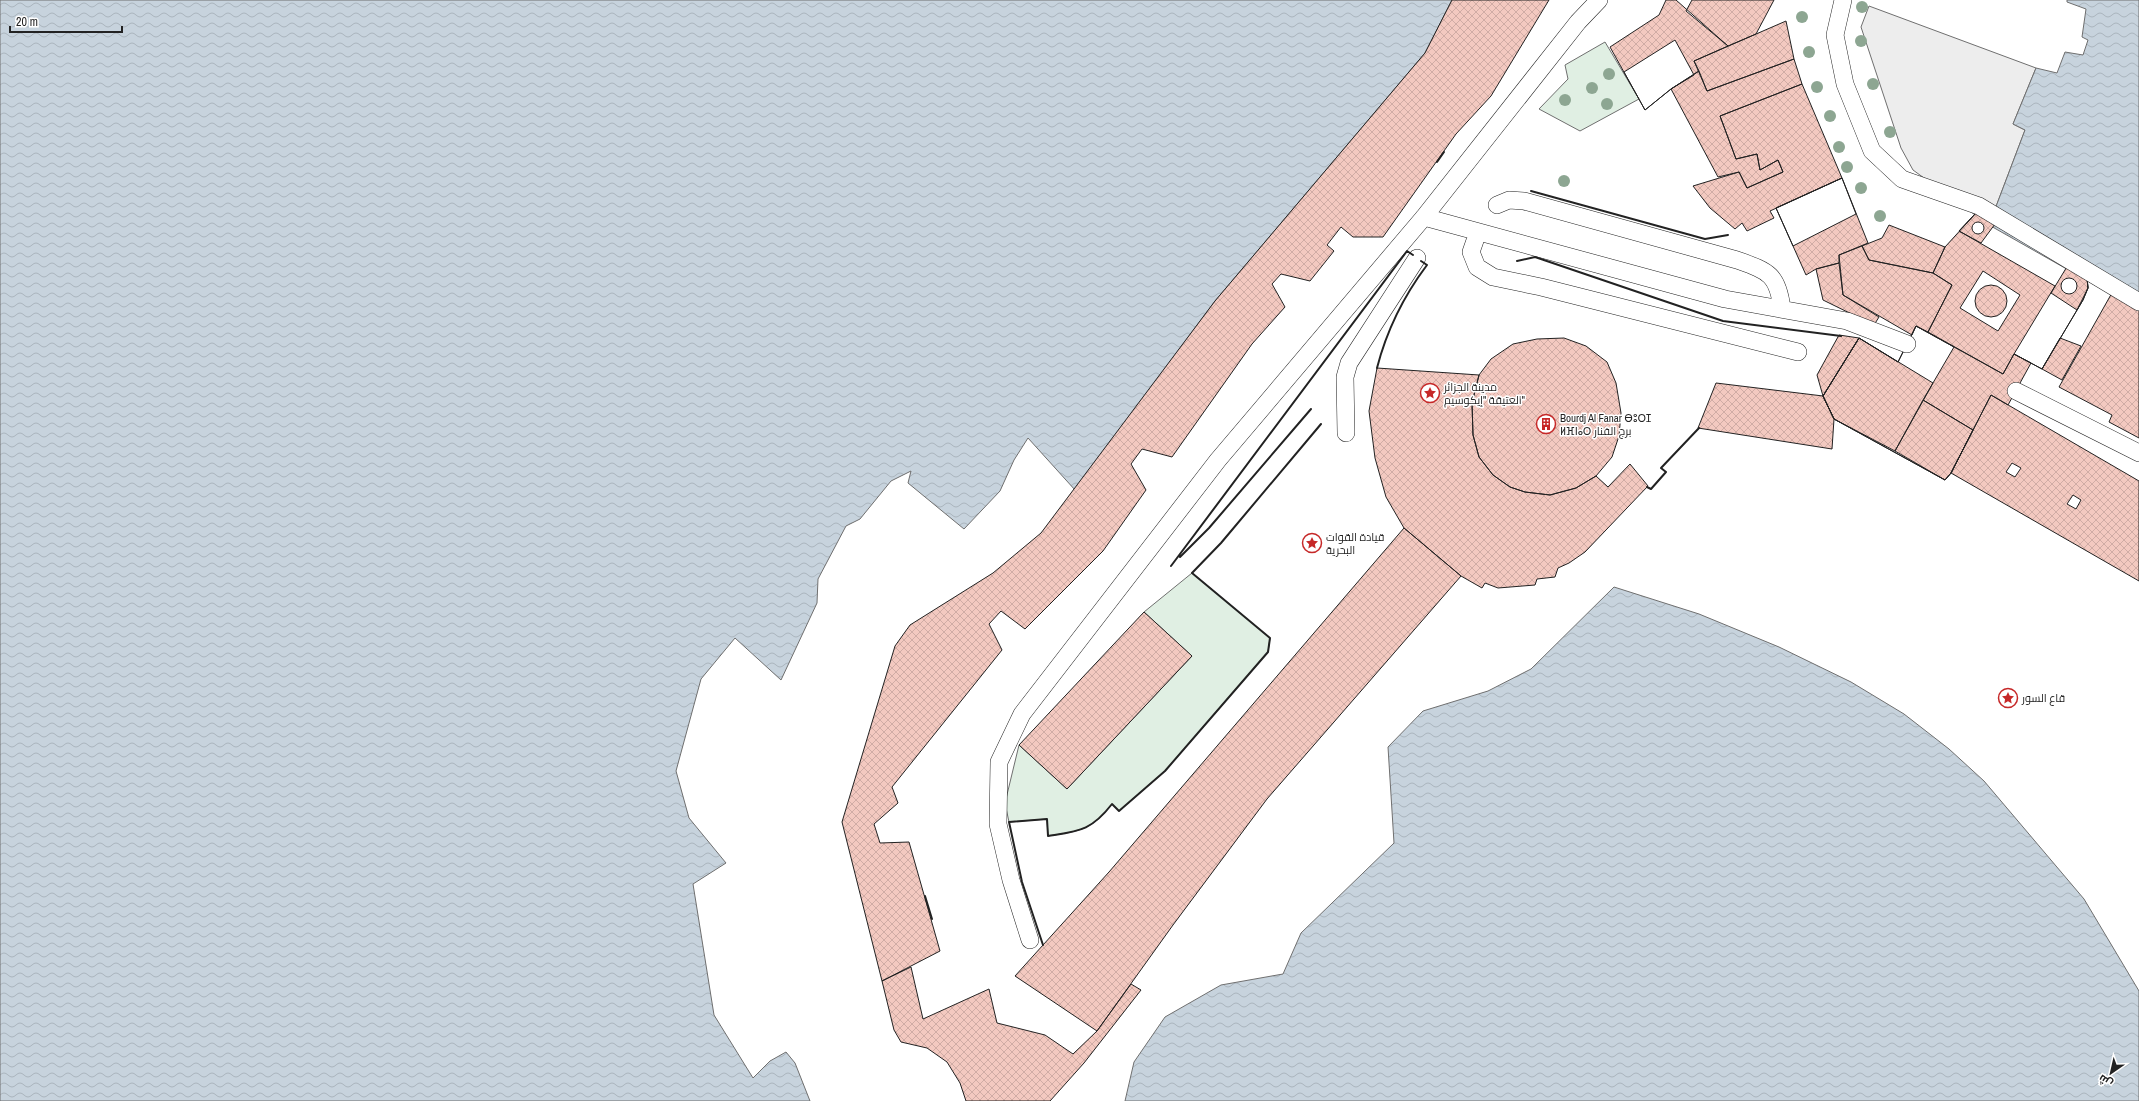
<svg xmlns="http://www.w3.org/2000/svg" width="2139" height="1101" viewBox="0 0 2139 1101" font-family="'Archivo Narrow',Cairo,'Noto Sans Tifinagh',sans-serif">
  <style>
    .green { fill: #e0efe3; stroke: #6f6f6f }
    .parking { fill: #ededed; stroke: #6f6f6f }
    .water { fill: url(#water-waves); stroke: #6f6f6f }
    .building { fill: url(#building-cross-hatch); stroke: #222; fill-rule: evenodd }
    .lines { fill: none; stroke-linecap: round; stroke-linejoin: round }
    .lane-casing { stroke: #222; stroke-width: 18 }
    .lane { stroke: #fff; stroke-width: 17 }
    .wall { stroke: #222; stroke-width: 2 }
    .tree { fill: #8da692 }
    .labels { text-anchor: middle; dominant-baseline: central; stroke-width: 3; stroke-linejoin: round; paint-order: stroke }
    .poi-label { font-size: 11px; fill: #222; stroke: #fff; text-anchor: start }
  </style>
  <defs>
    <pattern id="water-waves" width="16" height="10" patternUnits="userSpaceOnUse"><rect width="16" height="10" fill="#c7d3dd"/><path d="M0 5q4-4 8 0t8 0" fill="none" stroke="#abb5bd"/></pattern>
    <pattern id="building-cross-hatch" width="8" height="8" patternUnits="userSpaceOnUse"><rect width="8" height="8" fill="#f3c9c0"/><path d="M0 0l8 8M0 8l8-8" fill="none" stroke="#d0aca5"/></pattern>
  </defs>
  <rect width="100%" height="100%" fill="#fff"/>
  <path class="green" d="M1605,42L1639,99L1580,131L1539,109L1568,79L1565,65Z
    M1192,573L1270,638L1268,652L1165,771L1119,811L1112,804C1091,831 1079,831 1048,836L1047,819L1009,822L1005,803L1019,745L1067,789L1192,656L1144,612Z"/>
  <path class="parking" d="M1869,6L2036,68L2013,124L2025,130L1989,225L1913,170L1901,148L1861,27Z"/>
  <path class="water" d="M0,0H1452L1425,53L1215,301L1075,490L1028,438L1014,460L1000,491L964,529L908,483L911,471L891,481L860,519L846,526L818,579L817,603L781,680L735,638L701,679L676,771L689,818L726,863L693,884L714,1015L753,1078L770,1061L786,1052L795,1063L810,1101H0Z
    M2067,0H2139V310L1989,225L2025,130L2013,124L2036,68L2057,73L2065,52L2083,55L2088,40L2082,37L2086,9L2067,2Z
    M1614,587L1699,614L1779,647L1851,682L1904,714L1949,749L1984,781L2084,899L2139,991V1101H1125L1134,1062L1165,1017L1221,985L1283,974L1301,933L1394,843L1388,747L1423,711L1488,691L1531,669Z"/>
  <path class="building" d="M1452,0H1549L1491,96L1456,134L1383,237H1353L1341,227L1327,245L1334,251L1310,281L1281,274L1272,284L1285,307L1252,344L1172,457L1142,449L1131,464L1146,490L1103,551L1025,629L1001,611L989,624L1002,650L892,787L898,803L874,824L880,843L909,842L940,951L882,981L842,822L895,646L910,625L993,573L1041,533L1215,301L1425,53Z
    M1666,0H1676L1728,46L1694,61L1699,71L1671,89L1645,110L1610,47L1659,15Z
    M1692,0H1774L1756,34L1728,46L1686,11Z
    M1786,21L1794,59L1707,91L1694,61Z
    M1675,40L1694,75L1671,89L1645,110L1624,72Z
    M1794,59L1802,84L1720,116L1736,159L1757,154L1760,170L1778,160L1783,172L1747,188L1739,172L1718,177L1671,89L1699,71L1707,91Z
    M1802,84L1842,178L1770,211L1774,218L1747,231L1742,223L1735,229L1710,208L1693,186L1739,172L1747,188L1783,172L1778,160L1760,170L1757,154L1736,159L1720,116Z
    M1842,178L1868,243L1839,255V263L1816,269L1806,275L1776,208Z
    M1842,178L1856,214L1793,246L1776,208Z
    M1976,213L2087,278L2088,288L2083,300L2042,369L2014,354L2003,374L1928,332L1952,285L1933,273L1945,247Z
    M1976,213L2087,278L2088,288L2083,300L2042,369L2014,354L2055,286L1959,231Z
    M1976,213L1995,224L1981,243L1959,231Z
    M1972 228a6 6 0 1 1 12 0a6 6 0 1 1-12 0Z
    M1889,225L1945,247L1933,273L1869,260L1862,246L1882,238Z
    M1862,246L1869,260L1933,273L1952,285L1928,332L1916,326L1912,335L1843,295L1839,255Z
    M1839,263L1843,295L1879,317L1874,325L1823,300L1816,269Z
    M2068,265L2087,278L2088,288L2077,310L2051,293Z
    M1983,271L2020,295L1998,331L1960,308Z
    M2061 286a8 8 0 1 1 16 0a8 8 0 1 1-16 0Z
    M1975 301a16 16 0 1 1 32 0a16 16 0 1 1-32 0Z
    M2113,291L2139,306V438L2109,422L2112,415L2059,387Z
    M1916,326L2003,374L2014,354L2031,363L2008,405L1991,395L1951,473L1945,480L1834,419L1823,396L1859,338L1898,362Z
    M1916,326L1954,347L1923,400L1973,430L1951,473L1945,480L1834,419L1823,396L1859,338L1898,362Z
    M1839,335L1859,338L1823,396L1817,375Z
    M1564,338L1586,346L1607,362L1616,383L1621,413L1619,436L1612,457L1596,476L1576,488L1550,495L1525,492L1510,487L1493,475L1479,457L1473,435L1472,403L1479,375L1491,359L1513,344L1537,339Z
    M1859,338L1933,383L1895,451L1834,419L1823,396Z
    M2060,338L2081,346L2062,380L2042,369Z
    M1377,368L1479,375L1472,403L1473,435L1479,457L1493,475L1510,487L1525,492L1550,495L1576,488L1596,476L1608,487L1630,464L1648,486L1585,552L1569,563L1558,568L1555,577L1537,579L1535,585L1498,588L1485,583L1482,588L1461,576L1404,528L1386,497L1375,458L1369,411Z
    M1716,383L1823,396L1834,419L1832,449L1698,428Z
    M1991,395L2139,481V581L1951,473ZM2012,463L2021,468L2015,477L2006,472ZM2073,495L2081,500L2076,509L2067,504Z
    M1923,400L1973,430L1951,473L1945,480L1895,451Z
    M1404,528L1461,576L1267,799L1173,925L1097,1031L1015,976L1109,872Z
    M1144,612L1192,656L1067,789L1019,745Z
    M911,967L923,1019L989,989L997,1023L1045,1035L1073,1054L1097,1031L1131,984L1141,990L1084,1063L1050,1101H966L960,1083L947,1062L927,1048L901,1042L894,1030L882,981Z"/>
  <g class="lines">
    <g class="lane-casing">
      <path id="lane" d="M1843,0L1835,35L1845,84L1872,151L1902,179L1979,206L2139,302
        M1497,205L1509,200L1524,201L1737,260C1768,271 1778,274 1782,309
        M1424,217L1725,299L1847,321L1907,344
        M1478,232L1471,252L1477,267L1493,277L1541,287L1798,352
        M2016,391L2139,453
        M1346,433L1345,377L1349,363L1417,258
        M1030,940L1011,880L998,824L999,762L1022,714L1218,460L1424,217L1578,22L1599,0"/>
    </g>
    <use href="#lane" class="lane"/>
    <path class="wall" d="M1437,162L1444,152
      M1531,191L1705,239L1728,235
      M1517,261L1535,257L1723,321L1841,336
      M1377,368C1387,329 1403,297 1427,265L1421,261
      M1647,487L1651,489L1666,472L1661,468L1699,428
      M1180,557L1209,528L1311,409
      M1171,566L1407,251L1413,255
      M925,896L932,919
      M1043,945L1022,882L1009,822L1047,819L1048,836C1079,831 1091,831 1112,804L1119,811L1165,771L1268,652L1270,638L1192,573L1221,543L1321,424"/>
  </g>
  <g class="tree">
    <circle cx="1862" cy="7" r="6"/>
    <circle cx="1802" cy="17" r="6"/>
    <circle cx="1861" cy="41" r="6"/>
    <circle cx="1809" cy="52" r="6"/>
    <circle cx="1609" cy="74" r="6"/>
    <circle cx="1873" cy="84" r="6"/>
    <circle cx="1817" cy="87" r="6"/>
    <circle cx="1592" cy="88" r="6"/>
    <circle cx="1565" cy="100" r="6"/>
    <circle cx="1607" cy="104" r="6"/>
    <circle cx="1830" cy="116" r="6"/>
    <circle cx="1890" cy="132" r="6"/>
    <circle cx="1839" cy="147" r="6"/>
    <circle cx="1847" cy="167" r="6"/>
    <circle cx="1564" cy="181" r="6"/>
    <circle cx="1861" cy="188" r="6"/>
    <circle cx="1880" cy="216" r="6"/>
  </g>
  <defs>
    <g id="sight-ring" transform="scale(1)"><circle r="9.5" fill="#fff" stroke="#c62828" stroke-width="1.5"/><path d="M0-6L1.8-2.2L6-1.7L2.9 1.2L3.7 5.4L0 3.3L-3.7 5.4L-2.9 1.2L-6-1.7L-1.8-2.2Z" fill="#c62828"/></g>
    <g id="building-ring" transform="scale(1)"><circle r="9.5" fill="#fff" stroke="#c62828" stroke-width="1.5"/><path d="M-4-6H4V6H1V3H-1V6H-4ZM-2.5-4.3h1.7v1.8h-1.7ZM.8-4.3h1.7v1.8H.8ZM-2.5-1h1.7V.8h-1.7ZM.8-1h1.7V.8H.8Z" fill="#c62828"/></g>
  </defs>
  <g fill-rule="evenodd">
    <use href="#sight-ring" x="1430" y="393"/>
    <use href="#building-ring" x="1546" y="424"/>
    <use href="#sight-ring" x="1312" y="543"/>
    <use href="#sight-ring" x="2008" y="698"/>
  </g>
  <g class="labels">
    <g class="poi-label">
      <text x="1444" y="387">مدينة الجزائر<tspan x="1444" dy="13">العتيقة "إيكوسيم"</tspan></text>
      <text x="1560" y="418">Bourdj Al Fanar ⴱⵓⵔⵊ<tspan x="1560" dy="13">ⵍⴼⵏⴰⵔ برج الفنار</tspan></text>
      <text x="1326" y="537">قيادة القوات<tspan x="1326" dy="13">البحرية</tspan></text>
      <text x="2022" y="698">قاع السور</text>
    </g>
  </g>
  <g transform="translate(2111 1073) rotate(214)" stroke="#ffffff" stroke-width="3" paint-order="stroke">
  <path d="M0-3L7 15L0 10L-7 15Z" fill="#222222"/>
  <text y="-6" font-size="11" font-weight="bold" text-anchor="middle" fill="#222222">ش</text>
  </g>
  <path d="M10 26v6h112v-6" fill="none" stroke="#222222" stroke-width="2"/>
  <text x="16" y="26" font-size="12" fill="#222222" stroke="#ffffff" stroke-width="3" paint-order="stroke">20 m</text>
</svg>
